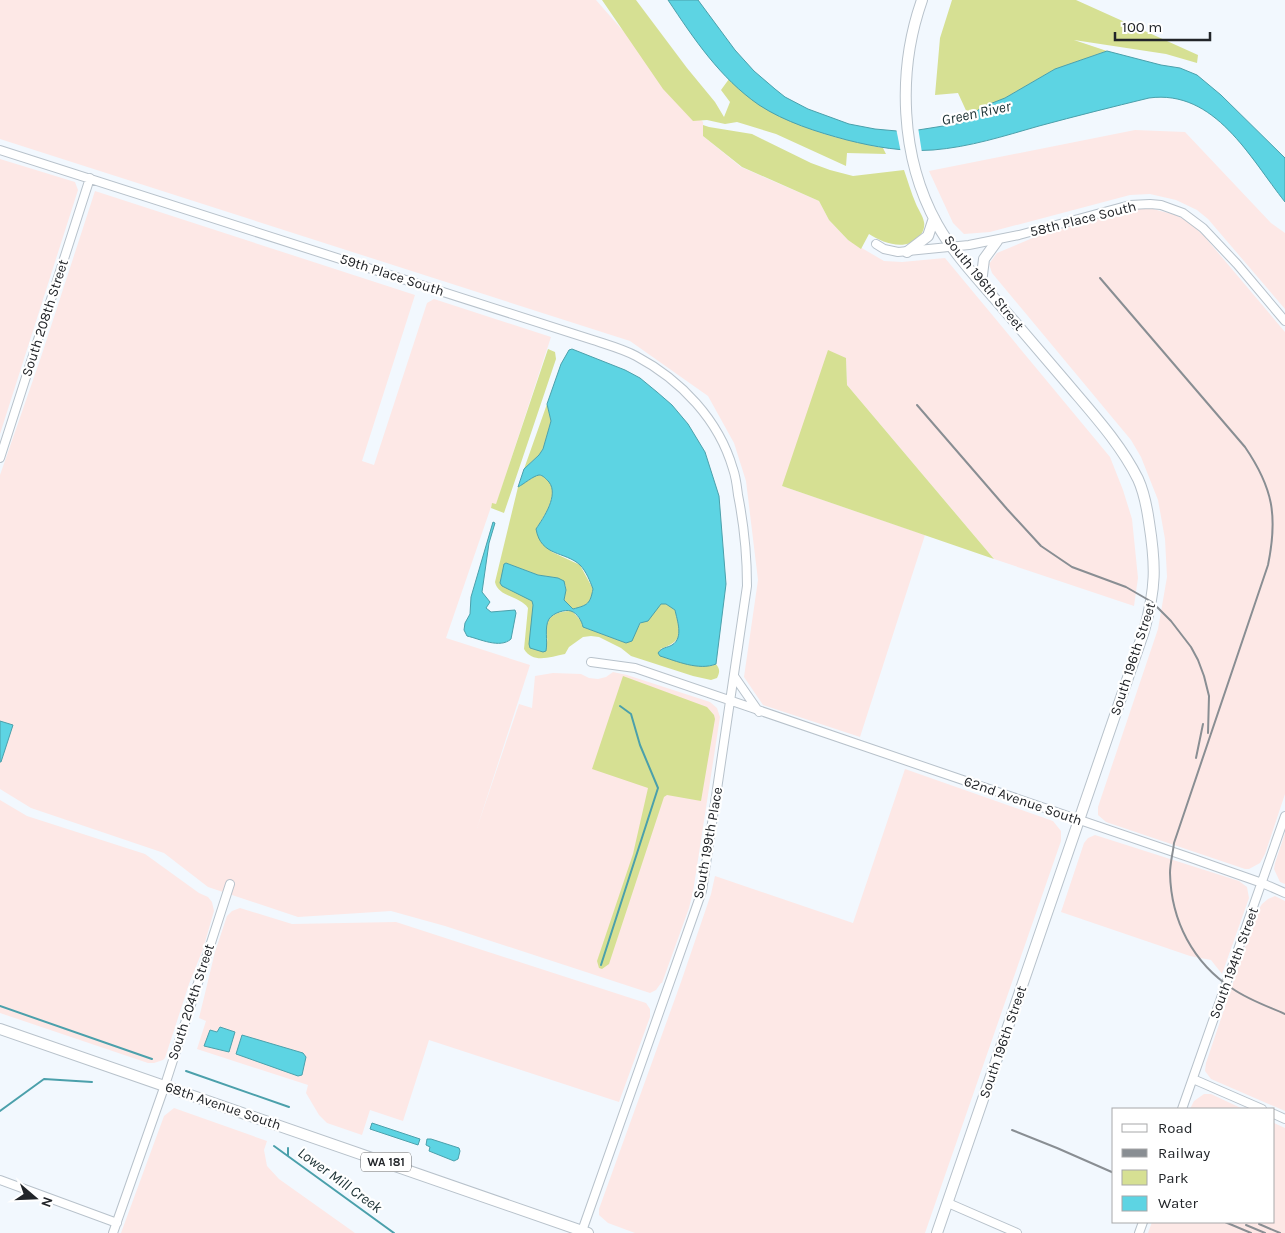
<svg xmlns="http://www.w3.org/2000/svg" width="1285" height="1233" viewBox="0 0 1285 1233" font-family="Karla,sans-serif">
  <style>
    .industrial { fill: #fde8e6 }
    .green { fill: #d6e093 }
    .water { fill: #5dd4e3; stroke: #4ba0ab }
    .pier { fill: #f2f8fe }
    .lines { fill: none; stroke-linecap: round; stroke-linejoin: round }
    .stream { stroke: #4ba0ab; stroke-width: 2 }
    .minor-casing { stroke: #b8c2cb; stroke-width: 10 }
    .major-casing { stroke: #b8c2cb; stroke-width: 12 }
    .minor { stroke: #fff; stroke-width: 8 }
    .major { stroke: #fff; stroke-width: 10 }
    .rail { stroke: #898e93; stroke-width: 2 }
    .labels { text-anchor: middle; dominant-baseline: central; stroke-width: 4.5; stroke-linejoin: round; paint-order: stroke }
    .shield { fill: #fff; stroke: #646669; stroke-width: 1 }
    .shield-label { font-size: 12px; font-weight: bold; fill: #222529 }
    .street-label { font-size: 14px; fill: #222529; stroke: #fff }
    .water-label { font-size: 15px; font-style: italic; fill: #1b3033; stroke: #fff }
  </style>
  <rect width="100%" height="100%" fill="#f2f8fe"/>
  <path class="industrial" d="M0,0H596L703,122V136L741,167L819,201L829,220L848,240L884,261L902,262L945,258L1110,457L1123,490L1132,519L1138,578L1134,606L994,559L847,385L846,358L782,486L925,535L860,737L763,705L744,677L758,580L746,481L734,443L708,396L630,341L0,139Z
    M1135,130L1185,132L1271,223L1285,233V309L1208,219L1197,210L1176,200L1150,194L1130,195L990,232L964,234L953,223L929,171Z
    M0,159L75,182L78,190L0,434Z
    M95,191L415,295L362,461L374,465L427,303L434,299L551,337L496,505L492,504L446,638L530,665L477,828L519,704L532,708L535,676L553,673L581,674L589,678L598,679L606,677L613,672L627,675L710,702L717,708L720,717L693,892L689,908L662,983H661L656,990L650,993L445,926L391,911L298,917L208,887L164,853L31,808L0,789V475L41,357Z
    M1149,208L1176,215L1190,223L1204,236L1285,332V794L1265,854L1260,863L1249,869H1245L1106,822L1098,815V807L1158,629L1167,577L1165,539L1158,500L1141,457L1131,440L992,273L989,264L997,253L1035,237L1124,209Z
    M905,769L1053,821L1061,831V841L925,1233H635L608,1223L599,1215V1209L681,982L711,894L715,876L853,923Z
    M0,800L27,816L145,854L199,893L208,897L212,902L214,911L203,949L189,984L165,1058L163,1060L154,1063H148L0,1013Z
    M1285,833V884L1280,882L1274,869L1275,863Z
    M1095,835L1239,881L1247,887L1249,898L1222,974L1211,960L1190,956L1061,912L1084,843L1088,838Z
    M1275,896L1285,901V1111L1211,1079L1205,1071L1206,1063L1257,912L1262,904L1268,899Z
    M240,908L292,924L396,922L646,1003L650,1009V1017L619,1102L429,1040L403,1121L370,1110L362,1135L327,1123L319,1115L306,1093L308,1085L197,1049L206,1021L199,1018L215,952L227,916L232,911Z
    M1204,1094H1211L1243,1109H1190L1194,1101Z
    M174,1108L267,1141L264,1150L267,1166L279,1179L355,1233H121L164,1116Z
    M1274,1123L1285,1128V1233H1148L1152,1222H1274Z"/>
  <path class="green" d="M602,0H636L687,68L715,102L724,117L730,102L721,90L729,79C740,89 750,99 762,106C798,129 842,140 883,148L886,154L847,153L846,166L776,134L737,122L725,124L707,120L693,121L663,89Z
    M952,0H1076L1198,55L1197,63L1166,54L1074,40L1107,51L1055,69L1005,98L982,107L969,117L958,93L935,95L940,38Z
    M703,125L709,127L752,134L811,163L830,170L853,176L904,170C908,181 911,193 916,204C918,209 923,216 924,222C925,227 923,232 920,236C906,252 883,243 869,234L861,249L848,240L829,220L819,201L742,167L703,136Z
    M548,349L555,352L556,359L504,513L491,508L492,503L496,504Z
    M828,350L846,358L847,385L994,559L782,486Z
    M547,404L551,421L543,449L539,455L524,469Z
    M537,475C542,475 545,477 548,480C560,494 544,516 536,529L552,552L580,565L593,589C590,605 588,605 573,609L564,600L566,586L558,578L538,575L506,563L504,564L502,586L532,600L548,642C542,621 551,611 572,611L582,622L583,627L626,643L641,623L661,604H666L675,610C680,633 685,640 660,649L711,666L716,664C720,669 720,672 717,678L711,680L693,676L631,656L621,648L599,637L591,636L583,637L569,647L565,654C550,657 533,664 524,649L528,608C520,596 498,597 495,582L518,487Z
    M623,676L707,707L714,715L715,719L701,801L667,795L664,797L609,964L602,969L599,968L597,961L633,854L648,788L592,769Z"/>
  <path class="water" d="M668,0H698L735,50L754,71L775,89L785,97L808,109L849,124L875,129L897,131L918,130L962,123L982,107L1005,98L1055,69L1107,51L1161,65L1180,68L1197,75L1221,95L1285,158V202C1250,158 1215,89 1149,98C1112,107 1076,116 1039,126C1004,136 970,147 933,150C903,152 875,147 847,140C817,132 785,122 759,105C720,78 694,39 668,0Z
    M572,349L625,370L640,378L657,392L672,405L688,424L705,452L719,496L726,584L716,664C699,671 676,661 660,656L658,653C662,647 667,648 672,645C684,638 677,620 675,610L666,604H661L648,621L640,623L632,641L626,643L583,627C582,621 577,613 571,611C565,609 553,613 549,619C544,627 548,641 546,651L543,652L530,648L529,644L533,605L532,601L502,586L500,583L504,564L506,563L538,575L558,578L564,581L566,590L564,600L573,609C588,605 590,604 593,589C590,581 586,571 580,565C565,551 541,557 536,529C544,517 559,495 549,482C546,479 543,475 539,475C533,476 524,484 518,487L524,469L539,455L543,449L551,421L547,404L561,364L569,350Z
    M493,522L495,523L489,543L482,592L490,602L486,608L491,612L515,610L516,613L511,639C500,649 480,639 467,636L464,630L465,623L470,614L471,597Z
    M0,721L13,725L1,762H0Z
    M220,1027L235,1032L229,1052L204,1046L210,1030L217,1032Z
    M242,1035L303,1053L306,1057L302,1075L298,1076L236,1054Z
    M372,1123L420,1139L418,1145L370,1129Z
    M427,1139H431L459,1148L460,1151L458,1159L454,1161L429,1151L430,1147L426,1145Z"/>
  <path class="pier" d="M918,127L922,153H901L896,128Z"/>
  <g class="lines">
    <path class="stream" d="M601,965L658,788L640,745L631,714L620,706
      M0,1006L152,1059
      M186,1071L289,1107
      M0,1111L44,1079L92,1082
      M274,1146L394,1233
      M288,1156V1148"/>
    <g class="minor-casing">
      <path id="minor" d="M0,150L593,340C608,345 623,349 636,356C681,380 719,420 733,469C736,477 737,487 738,495C744,525 747,556 747,586L702,891L582,1231
        M876,244L884,249L898,252L969,245L1019,235L1130,205L1150,204L1161,205L1183,213L1203,228L1237,264L1285,321
        M0,458L90,178
        M591,662L635,668L1194,859L1262,883L1285,893
        M734,676L759,712
        M1193,1079L1262,1109
        M1182,1109L1285,816
        M1274,1114L1285,1119
        M0,1180L117,1223
        M948,1203L1017,1233
        M113,1233L165,1085L230,884
        M1139,1233L1143,1222"/>
    </g>
    <g class="major-casing">
      <path id="major" d="M922,0C897,71 900,157 937,224C952,251 974,275 995,299C1018,326 1042,354 1066,382C1092,413 1120,443 1138,479C1144,492 1147,508 1149,522C1156,566 1156,588 1144,631L937,1233
        M907,252L928,236L934,218
        M981,283L984,259L997,241
        M0,1029L588,1233"/>
    </g>
    <use href="#minor" class="minor"/>
    <use href="#major" class="major"/>
    <path class="rail" d="M1100,278L1245,447C1273,488 1278,516 1268,565L1174,843C1173,853 1170,863 1170,873C1171,921 1193,963 1233,989C1249,1000 1267,1006 1285,1014
      M917,405L1007,509L1041,546L1072,567L1126,587L1152,602L1171,621L1191,647L1198,660L1204,676L1209,696L1208,733
      M1196,758L1203,724
      M1012,1130L1057,1148L1114,1173
      M1225,1222L1251,1233
      M1259,1224L1280,1233
      M1246,1225L1265,1233"/>
  </g>
  <g class="labels">
    <rect class="shield" x="361" y="1152.5" width="50" height="19" rx="4"/>
    <g class="shield-label">
      <text x="386" y="1162">WA 181</text>
    </g>
    <g class="street-label">
      <text transform="translate(1083 219) rotate(-14)">58th Place South</text>
      <text transform="translate(392 275) rotate(18)">59th Place South</text>
      <text transform="translate(984 283) rotate(51)">South 196th Street</text>
      <text transform="translate(45 318) rotate(-72)">South 208th Street</text>
      <text transform="translate(1133 659) rotate(-72)">South 196th Street</text>
      <text transform="translate(1023 801) rotate(19)">62nd Avenue South</text>
      <text transform="translate(708 843) rotate(-80)">South 199th Place</text>
      <text transform="translate(1234 963) rotate(-70)">South 194th Street</text>
      <text transform="translate(191 1002) rotate(-72)">South 204th Street</text>
      <text transform="translate(1003 1042) rotate(-71)">South 196th Street</text>
      <text transform="translate(223 1106) rotate(19)">68th Avenue South</text>
    </g>
    <g class="water-label">
      <text transform="translate(976 113) rotate(-12)">Green River</text>
      <text transform="translate(340 1180) rotate(36)">Lower Mill Creek</text>
    </g>
  </g>
  <rect x="1112" y="1108" width="162" height="115" fill="#ffffff" stroke="#a7a8a9"/>
  <rect x="1122" y="1124" width="25" height="8" fill="#ffffff" stroke="#a7a8a9"/>
  <text x="1158" y="1133" font-size="15" fill="#222529">Road</text>
  <rect x="1122" y="1149" width="25" height="8" fill="#898e93" stroke="#a7a8a9"/>
  <text x="1158" y="1158" font-size="15" fill="#222529">Railway</text>
  <rect x="1122" y="1170" width="25" height="15" fill="#d6e093" stroke="#a7a8a9"/>
  <text x="1158" y="1183" font-size="15" fill="#222529">Park</text>
  <rect x="1122" y="1196" width="25" height="15" fill="#5dd4e3" stroke="#a7a8a9"/>
  <text x="1158" y="1208" font-size="15" fill="#222529">Water</text>
  <g transform="translate(35 1198) rotate(109)" stroke="#ffffff" stroke-width="4" paint-order="stroke">
  <path d="M0-4L9 19L0 12L-9 19Z" fill="#222529"/>
  <text y="-8" font-size="14" font-weight="bold" text-anchor="middle" fill="#222529">N</text>
  </g>
  <path d="M1115 32v8h95v-8" fill="none" stroke="#222529" stroke-width="2.5"/>
  <text x="1122" y="32" font-size="15" fill="#222529" stroke="#ffffff" stroke-width="4" paint-order="stroke">100 m</text>
</svg>
